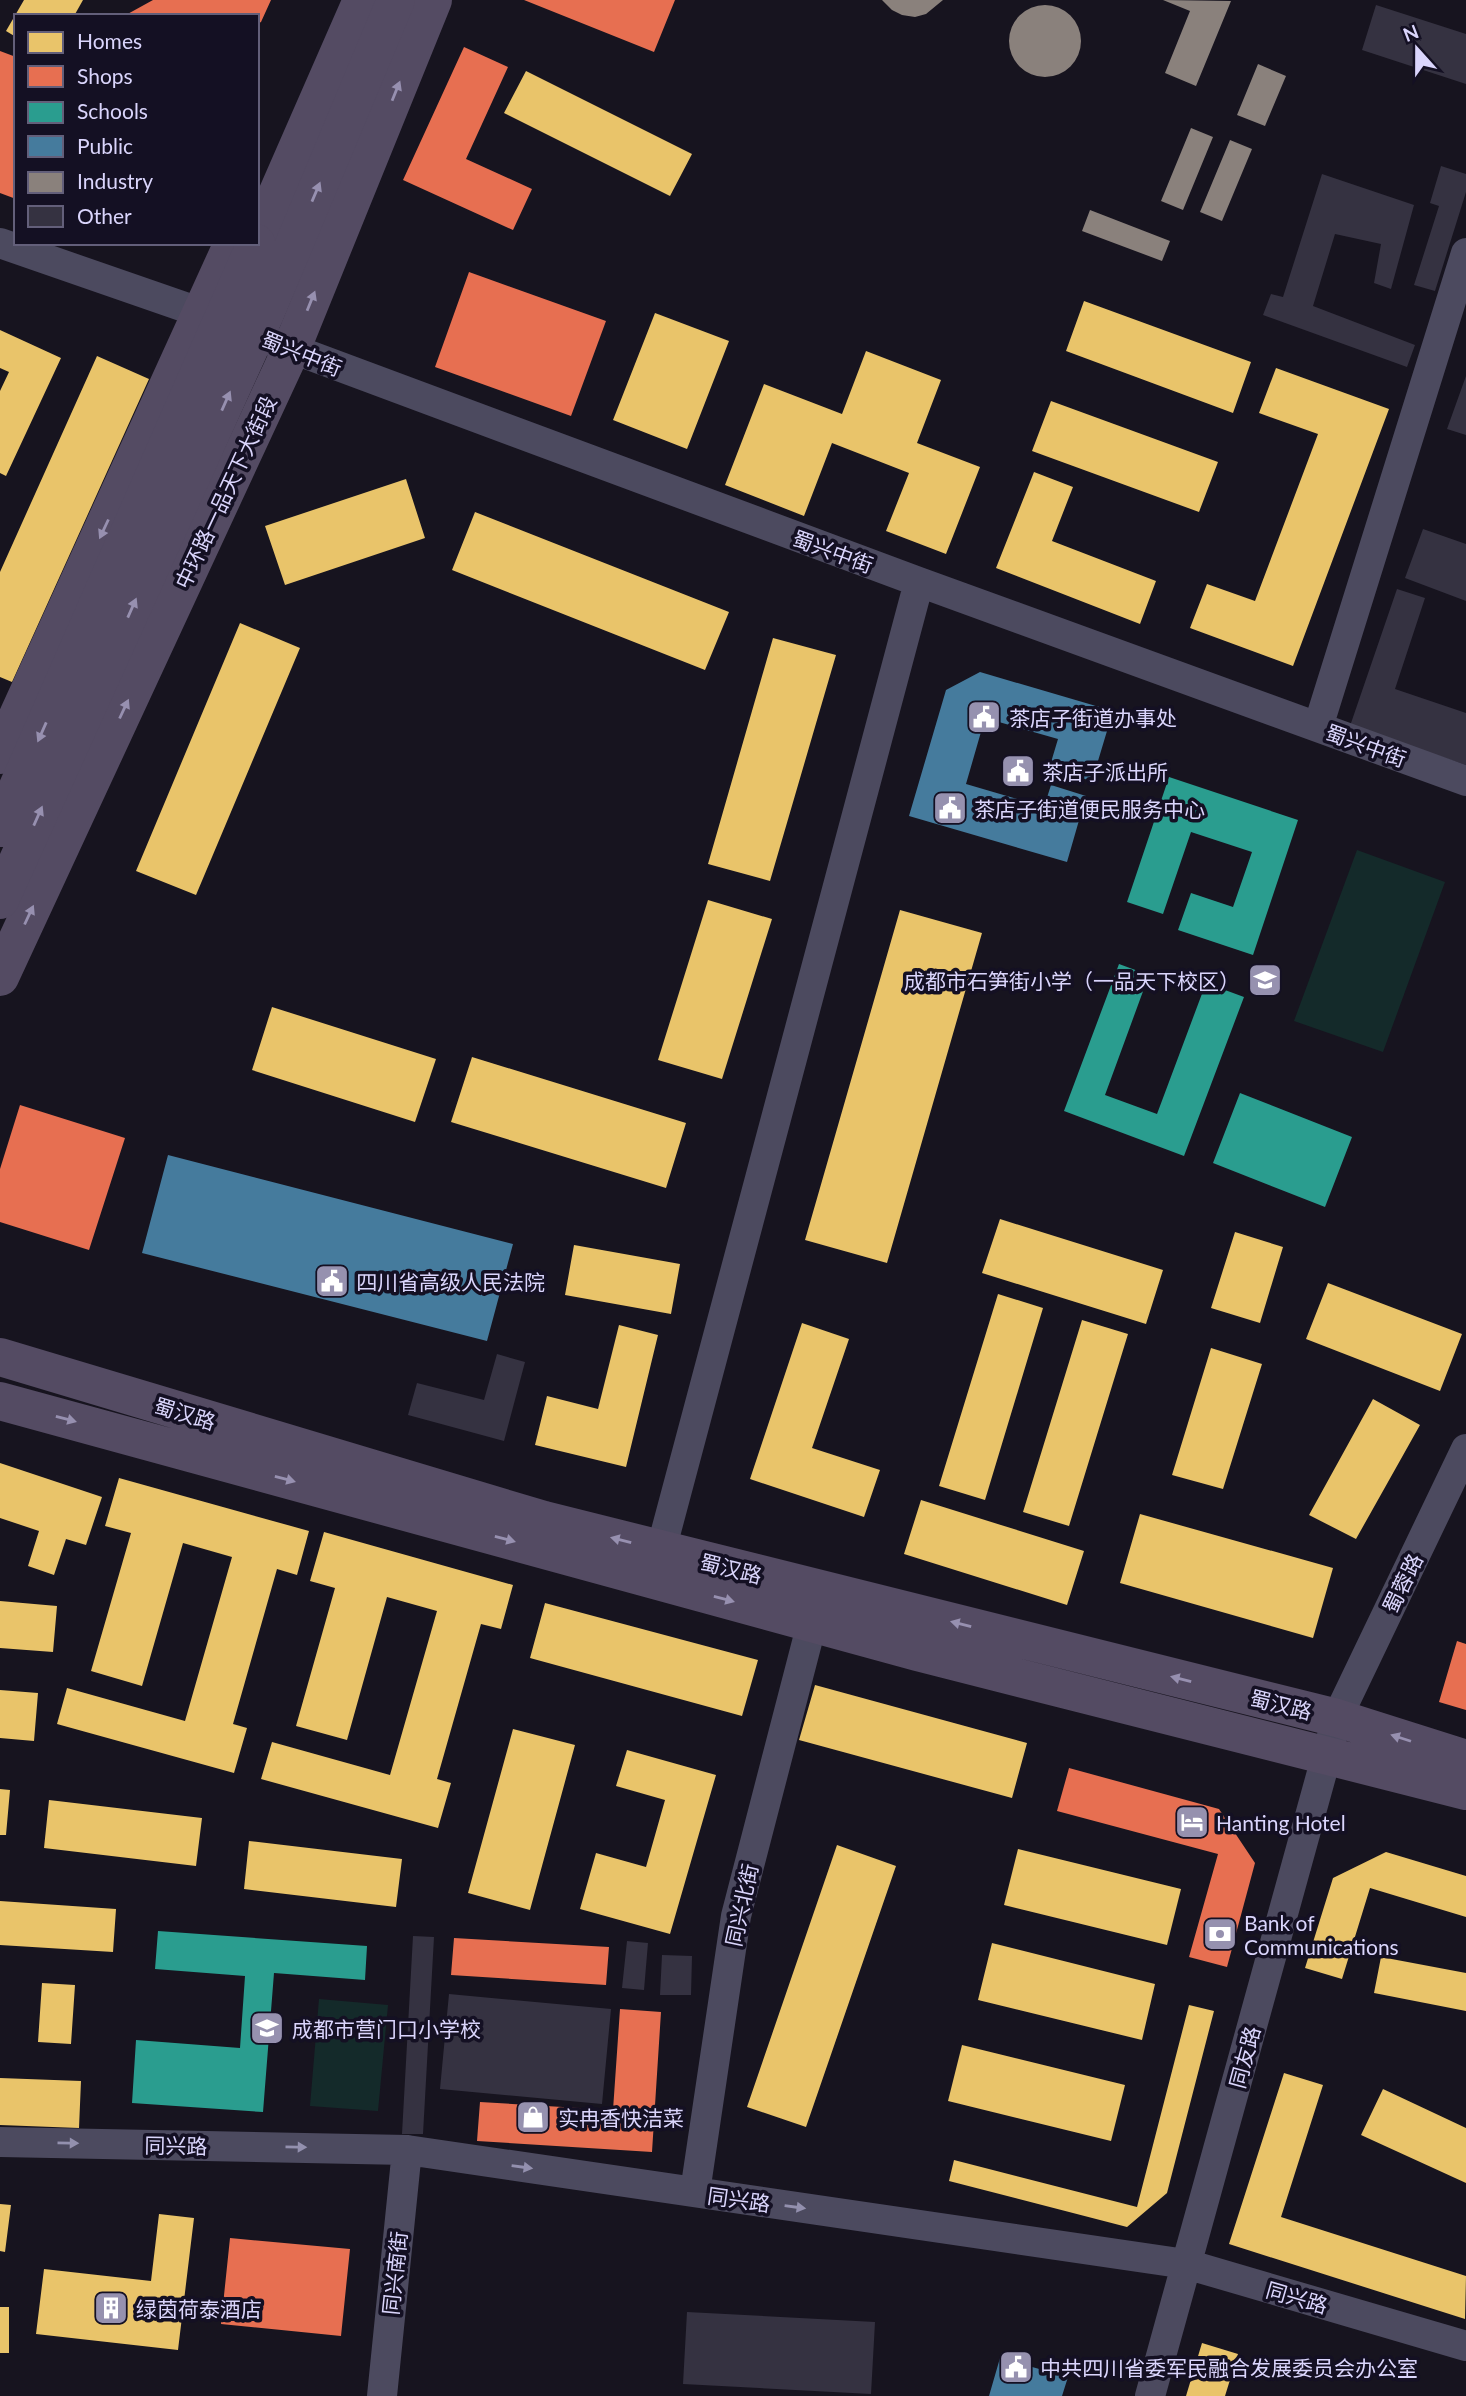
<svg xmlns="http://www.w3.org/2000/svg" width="1466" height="2396" viewBox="0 0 1466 2396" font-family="Lato,'Noto Sans SC',sans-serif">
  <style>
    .green { fill: #142a2a }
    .homes { fill: #e9c46a }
    .shops { fill: #e76f51 }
    .schools { fill: #2a9d8f }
    .public { fill: #457b9d }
    .industry { fill: #8a817c }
    .building { fill: #353241 }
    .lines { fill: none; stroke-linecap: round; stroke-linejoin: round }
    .minor { stroke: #4c4a5f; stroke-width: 30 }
    .major { stroke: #544b63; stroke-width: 38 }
    .major-bridge { stroke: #544b63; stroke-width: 38 }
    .oneway { fill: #9790b0 }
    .oneway2 { fill: #9390ae }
    .labels { text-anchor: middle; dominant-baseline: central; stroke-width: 7; stroke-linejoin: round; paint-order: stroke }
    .street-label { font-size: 21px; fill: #dad5fc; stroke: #141023 }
    .poi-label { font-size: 21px; fill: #dad5fc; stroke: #141023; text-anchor: start }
  </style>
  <rect width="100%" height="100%" fill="#17141f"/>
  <path class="green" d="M1357,850L1445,882L1383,1052L1294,1021Z
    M319,1999L388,2005L378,2111L310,2106Z"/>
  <path class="homes" d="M24,0H83L74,16H16V37L6,31Z
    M526,71L692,154L670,196L504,113Z
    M1084,301L1251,362L1233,413L1066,351Z
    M655,313L729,341L687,449L613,420Z
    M0,330L61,358L6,476L0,473V391L9,372L0,368Z
    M866,351L941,380L917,443L980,467L946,554L886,531L909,473L832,443L804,516L725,485L764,384L842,414Z
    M97,356L149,379L12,682L0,677V572Z
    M1276,368L1389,409L1293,666L1190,628L1207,584L1255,601L1318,434L1259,413Z
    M1051,401L1218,462L1199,512L1032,451Z
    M1034,472L1073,487L1052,541L1156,581L1140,624L996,568Z
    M406,479L425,538L285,585L265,526Z
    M475,512L729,612L705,670L452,570Z
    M240,623L300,648L196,895L136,871Z
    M773,638L836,655L770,881L708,864Z
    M708,900L772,919L722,1079L658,1060Z
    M900,910L982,933L887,1263L805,1240Z
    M272,1007L436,1059L415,1122L252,1070Z
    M472,1057L686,1123L666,1188L451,1122Z
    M1000,1219L1163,1270L1146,1324L982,1273Z
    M1235,1232L1283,1247L1260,1323L1211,1308Z
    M574,1245L680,1264L671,1314L565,1295Z
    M1328,1283L1462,1334L1440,1391L1306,1339Z
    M998,1294L1043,1308L985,1500L939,1486Z
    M1082,1320L1128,1334L1069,1526L1023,1512Z
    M802,1323L849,1339L812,1448L880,1470L864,1517L750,1479Z
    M619,1325L658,1335L626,1467L535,1445L547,1396L598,1409Z
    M1211,1348L1262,1364L1223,1489L1172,1475Z
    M1373,1399L1420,1425L1356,1539L1309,1515Z
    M0,1463L102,1497L86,1545L66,1539L54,1575L28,1566L39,1531L0,1518Z
    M119,1478L309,1531L297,1575L277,1569L233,1724L247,1728L234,1773L57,1724L67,1688L185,1721L232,1557L183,1543L142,1686L91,1671L131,1533L105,1526Z
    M921,1500L1084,1551L1067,1605L904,1554Z
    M1140,1514L1333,1568L1313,1638L1120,1583Z
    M324,1532L513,1585L501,1629L481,1624L437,1779L451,1783L438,1828L261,1779L272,1742L390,1775L437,1611L387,1597L347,1740L296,1726L335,1588L310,1581Z
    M0,1601L57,1606L53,1652L0,1648Z
    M545,1603L758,1660L742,1716L530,1658Z
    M815,1685L1027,1743L1012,1798L799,1740Z
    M0,1690L38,1693L34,1741L0,1738Z
    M513,1729L575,1745L530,1910L468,1893Z
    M627,1750L716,1775L670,1934L580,1909L596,1853L646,1867L665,1800L616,1786Z
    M0,1789L10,1790L6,1835H0Z
    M49,1800L202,1818L196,1866L44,1848Z
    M249,1841L402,1859L396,1907L244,1889Z
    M837,1845L896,1866L806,2127L747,2107Z
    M1018,1849L1181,1889L1167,1945L1004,1905Z
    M1386,1852L1466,1876V1917L1370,1888L1342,1979L1305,1968L1333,1878Z
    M0,1901L116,1909L113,1952L0,1945Z
    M992,1943L1155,1984L1142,2040L978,2000Z
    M1381,1957L1466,1973V2011L1374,1993Z
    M42,1983L75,1985L71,2044L38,2042Z
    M1189,2005L1214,2011L1167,2193L1127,2227L949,2181L954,2160L1137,2207Z
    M962,2045L1125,2085L1111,2141L948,2101Z
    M1284,2073L1323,2085L1281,2217L1466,2276L1465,2319L1229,2244Z
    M0,2078L81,2081L79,2128L0,2125Z
    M1383,2089L1466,2128V2183L1361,2135Z
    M0,2204L11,2205L5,2252L0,2251Z
    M159,2214L194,2218L178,2350L36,2334L44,2269L151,2281Z
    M0,2307H9V2353H0Z
    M1202,2343L1238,2354L1225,2396H1186Z"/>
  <path class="shops" d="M153,0H271L261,22L257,24V16H124Z
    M524,0H675L654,52Z
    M464,47L508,67L466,159L532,189L513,230L403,180Z
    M0,51L16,57V199L0,193Z
    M469,272L606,321L571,416L435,367Z
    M20,1105L125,1138L89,1250L0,1222V1169Z
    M1457,1641L1466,1644V1710L1439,1702Z
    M1069,1768L1219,1809L1255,1863L1227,1967L1189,1957L1218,1854L1057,1811Z
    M454,1938L609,1947L606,1985L451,1975Z
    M620,2009L661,2012L652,2152L477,2141L480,2102L613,2110Z
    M230,2238L350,2249L341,2336L221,2324Z"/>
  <path class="schools" d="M1169,777L1298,820L1253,955L1178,930L1191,893L1233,907L1252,852L1191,832L1163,914L1127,902Z
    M1119,964L1149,975L1105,1095L1157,1114L1206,983L1244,997L1184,1156L1064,1111Z
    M1240,1093L1352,1137L1325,1207L1213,1163Z
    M158,1931L367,1946L365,1980L274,1973L263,2112L132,2103L136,2040L240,2048L245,1976L155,1969Z"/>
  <path class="public" d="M980,672L1113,711L1092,781L1049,769L1058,739L985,718L966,784L1044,807L1051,785L1086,796L1067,862L909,816L946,690Z
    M168,1155L513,1244L487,1341L142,1253Z
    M1000,2358L1068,2377L1062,2396H989Z"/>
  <path class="industry" d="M882,0H943L926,14L915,17L902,15L892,10Z
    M1163,0L1231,1L1196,86L1165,73L1190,11Z
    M1009 41a36 36 0 1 1 72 0a36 36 0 1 1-72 0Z
    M1258,64L1286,76L1265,126L1237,115Z
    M1191,128L1213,137L1183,210L1161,201Z
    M1230,140L1252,149L1222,221L1200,212Z
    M1090,210L1170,241L1162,261L1082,231Z"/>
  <path class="building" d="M1376,5L1466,34V84L1362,50Z
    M1441,166L1466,174V192L1435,291L1414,285L1439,206L1430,203Z
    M1322,174L1414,205L1391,289L1374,283L1381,244L1335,234L1313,306L1415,345L1407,367L1263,315L1271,294L1283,297Z
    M1466,376V435L1447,429Z
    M1423,529L1466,544V601L1405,578Z
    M1397,589L1425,598L1395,689L1466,713V765L1350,726Z
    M497,1354L525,1362L504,1441L408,1415L417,1383L484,1400Z
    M413,1936L434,1937L423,2134H402Z
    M627,1941L648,1943L644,1990L622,1988Z
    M662,1955L692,1956L691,1995H660Z
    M449,1994L611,2009L602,2104L440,2089Z
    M687,2312L875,2322L871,2394L683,2384Z"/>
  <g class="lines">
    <path class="minor" d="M0,243L222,320
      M271,341L919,582L1466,781
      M1318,727L1466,253
      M661,1550L919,582
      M0,2142L407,2150L1186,2264L1466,2346
      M695,2192L736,1916L812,1623
      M382,2396L407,2150
      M1150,2396L1337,1718L1466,1449"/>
    <path class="major" d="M257,240L362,0
      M0,755L233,243
      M0,977L291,350L433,0
      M0,1357L544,1520L1337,1718L1466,1759
      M0,1401L917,1652L1466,1791"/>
    <path class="major-bridge" d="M0,828L256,243
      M0,900L265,314L396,0"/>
  </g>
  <defs><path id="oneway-solid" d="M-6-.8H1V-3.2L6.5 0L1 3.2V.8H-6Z" transform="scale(1.75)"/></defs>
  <g class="oneway">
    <use href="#oneway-solid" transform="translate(396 91) rotate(-68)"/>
    <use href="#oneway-solid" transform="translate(316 192) rotate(-67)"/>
    <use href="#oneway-solid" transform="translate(311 301) rotate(-68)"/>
    <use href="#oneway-solid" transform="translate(226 401) rotate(-66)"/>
    <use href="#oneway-solid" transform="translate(104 529) rotate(115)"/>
    <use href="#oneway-solid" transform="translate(132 608) rotate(-66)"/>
    <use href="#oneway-solid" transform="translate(124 709) rotate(-65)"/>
    <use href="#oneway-solid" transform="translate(42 732) rotate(114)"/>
    <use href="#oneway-solid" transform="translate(38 816) rotate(-66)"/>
    <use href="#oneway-solid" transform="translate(29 915) rotate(-65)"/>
    <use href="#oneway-solid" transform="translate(66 1419) rotate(15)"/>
    <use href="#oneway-solid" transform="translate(285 1479) rotate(15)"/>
    <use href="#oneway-solid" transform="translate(505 1539) rotate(15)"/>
    <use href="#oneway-solid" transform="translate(621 1540) rotate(-166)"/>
    <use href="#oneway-solid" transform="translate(724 1599) rotate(15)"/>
    <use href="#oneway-solid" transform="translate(961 1624) rotate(-166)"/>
    <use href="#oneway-solid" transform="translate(1181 1679) rotate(-166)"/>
    <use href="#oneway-solid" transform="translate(1401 1738) rotate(-162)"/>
  </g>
  <g class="oneway2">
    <use href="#oneway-solid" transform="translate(68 2143) rotate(1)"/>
    <use href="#oneway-solid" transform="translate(296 2147) rotate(1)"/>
    <use href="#oneway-solid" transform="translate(522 2167) rotate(8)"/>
    <use href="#oneway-solid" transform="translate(795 2207) rotate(8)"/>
  </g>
  <defs>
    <g id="civic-square" transform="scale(1.75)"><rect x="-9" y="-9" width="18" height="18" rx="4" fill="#9691af" stroke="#141023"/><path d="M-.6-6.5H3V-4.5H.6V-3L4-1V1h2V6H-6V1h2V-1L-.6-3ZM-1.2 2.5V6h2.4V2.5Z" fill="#fff"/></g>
    <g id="school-square" transform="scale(1.75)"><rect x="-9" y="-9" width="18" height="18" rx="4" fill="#9691af" stroke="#141023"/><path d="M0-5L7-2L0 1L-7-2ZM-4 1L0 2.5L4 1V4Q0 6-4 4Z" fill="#fff"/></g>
    <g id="hotel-square" transform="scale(1.75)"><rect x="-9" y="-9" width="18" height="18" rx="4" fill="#9691af" stroke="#141023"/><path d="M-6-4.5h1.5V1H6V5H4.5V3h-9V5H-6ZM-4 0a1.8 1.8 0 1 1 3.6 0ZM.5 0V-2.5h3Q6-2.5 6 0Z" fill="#fff"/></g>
    <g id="bank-square" transform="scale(1.75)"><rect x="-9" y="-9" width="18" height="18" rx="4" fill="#9691af" stroke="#141023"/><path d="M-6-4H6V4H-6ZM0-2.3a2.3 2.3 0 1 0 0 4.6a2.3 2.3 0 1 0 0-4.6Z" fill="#fff"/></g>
    <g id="shop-square" transform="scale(1.75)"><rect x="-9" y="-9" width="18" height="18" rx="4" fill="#9691af" stroke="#141023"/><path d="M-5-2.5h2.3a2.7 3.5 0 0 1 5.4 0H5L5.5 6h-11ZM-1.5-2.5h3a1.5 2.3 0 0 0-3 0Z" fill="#fff"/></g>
    <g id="building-square" transform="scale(1.75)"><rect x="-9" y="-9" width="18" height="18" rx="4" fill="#9691af" stroke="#141023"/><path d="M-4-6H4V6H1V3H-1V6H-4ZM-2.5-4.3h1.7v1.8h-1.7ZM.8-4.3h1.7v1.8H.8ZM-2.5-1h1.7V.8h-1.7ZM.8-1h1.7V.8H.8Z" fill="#fff"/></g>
  </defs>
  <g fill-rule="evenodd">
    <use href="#civic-square" x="984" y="717"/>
    <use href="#civic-square" x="1018" y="771"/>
    <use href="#civic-square" x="950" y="808"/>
    <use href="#school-square" x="1265" y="980"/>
    <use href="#civic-square" x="332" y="1281"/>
    <use href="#hotel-square" x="1192" y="1822"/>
    <use href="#bank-square" x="1220" y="1934"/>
    <use href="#school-square" x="267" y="2028"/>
    <use href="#shop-square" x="533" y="2117"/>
    <use href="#building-square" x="111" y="2308"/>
    <use href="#civic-square" x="1016" y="2367"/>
  </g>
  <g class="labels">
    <g class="street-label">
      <text transform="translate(302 353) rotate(22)">蜀兴中街</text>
      <text transform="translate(225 492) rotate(-65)">中环路一品天下大街段</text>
      <text transform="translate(833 551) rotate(20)">蜀兴中街</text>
      <text transform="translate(1366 745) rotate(20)">蜀兴中街</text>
      <text transform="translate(185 1413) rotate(17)">蜀汉路</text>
      <text transform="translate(731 1568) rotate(14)">蜀汉路</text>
      <text transform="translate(1402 1583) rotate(-64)">蜀蓉路</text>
      <text transform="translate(1281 1704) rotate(14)">蜀汉路</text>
      <text transform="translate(741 1905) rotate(-78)">同兴北街</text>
      <text transform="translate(1244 2057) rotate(-75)">同友路</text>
      <text transform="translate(176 2145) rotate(1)">同兴路</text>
      <text transform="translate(739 2199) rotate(8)">同兴路</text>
      <text transform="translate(394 2273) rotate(-84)">同兴南街</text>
      <text transform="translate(1297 2297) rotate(16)">同兴路</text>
    </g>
    <g class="poi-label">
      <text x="1009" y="717">茶店子街道办事处</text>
      <text x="1042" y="771">茶店子派出所</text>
      <text x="974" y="808">茶店子街道便民服务中心</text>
      <text x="1240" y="980" text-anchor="end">成都市石笋街小学（一品天下校区）</text>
      <text x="356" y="1281">四川省高级人民法院</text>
      <text x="1216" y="1822">Hanting Hotel</text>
      <text x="1244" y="1922">Bank of<tspan x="1244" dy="24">Communications</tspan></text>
      <text x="292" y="2028">成都市营门口小学校</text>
      <text x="558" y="2117">实冉香快洁菜</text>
      <text x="136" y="2308">绿茵荷泰酒店</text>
      <text x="1040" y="2367">中共四川省委军民融合发展委员会办公室</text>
    </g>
  </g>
  <rect x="14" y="14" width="245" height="231" fill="#141023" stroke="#635f7a" stroke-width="2"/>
  <rect x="28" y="32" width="35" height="21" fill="#e9c46a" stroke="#635f7a" stroke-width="2"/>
  <text x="77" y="49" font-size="21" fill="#dad5fc">Homes</text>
  <rect x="28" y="66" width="35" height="21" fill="#e76f51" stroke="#635f7a" stroke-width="2"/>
  <text x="77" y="84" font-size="21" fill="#dad5fc">Shops</text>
  <rect x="28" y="102" width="35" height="21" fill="#2a9d8f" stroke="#635f7a" stroke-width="2"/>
  <text x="77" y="119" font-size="21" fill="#dad5fc">Schools</text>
  <rect x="28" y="136" width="35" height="21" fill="#457b9d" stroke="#635f7a" stroke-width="2"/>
  <text x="77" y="154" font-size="21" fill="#dad5fc">Public</text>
  <rect x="28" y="172" width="35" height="21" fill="#8a817c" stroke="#635f7a" stroke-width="2"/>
  <text x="77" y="189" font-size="21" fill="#dad5fc">Industry</text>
  <rect x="28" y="206" width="35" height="21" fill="#353241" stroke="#635f7a" stroke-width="2"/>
  <text x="77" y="224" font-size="21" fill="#dad5fc">Other</text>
  <g transform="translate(1417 49) rotate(339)" stroke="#141023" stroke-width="5" paint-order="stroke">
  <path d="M0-5L12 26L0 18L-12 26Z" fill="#dad5fc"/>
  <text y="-10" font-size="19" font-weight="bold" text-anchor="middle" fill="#dad5fc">N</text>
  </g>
</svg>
